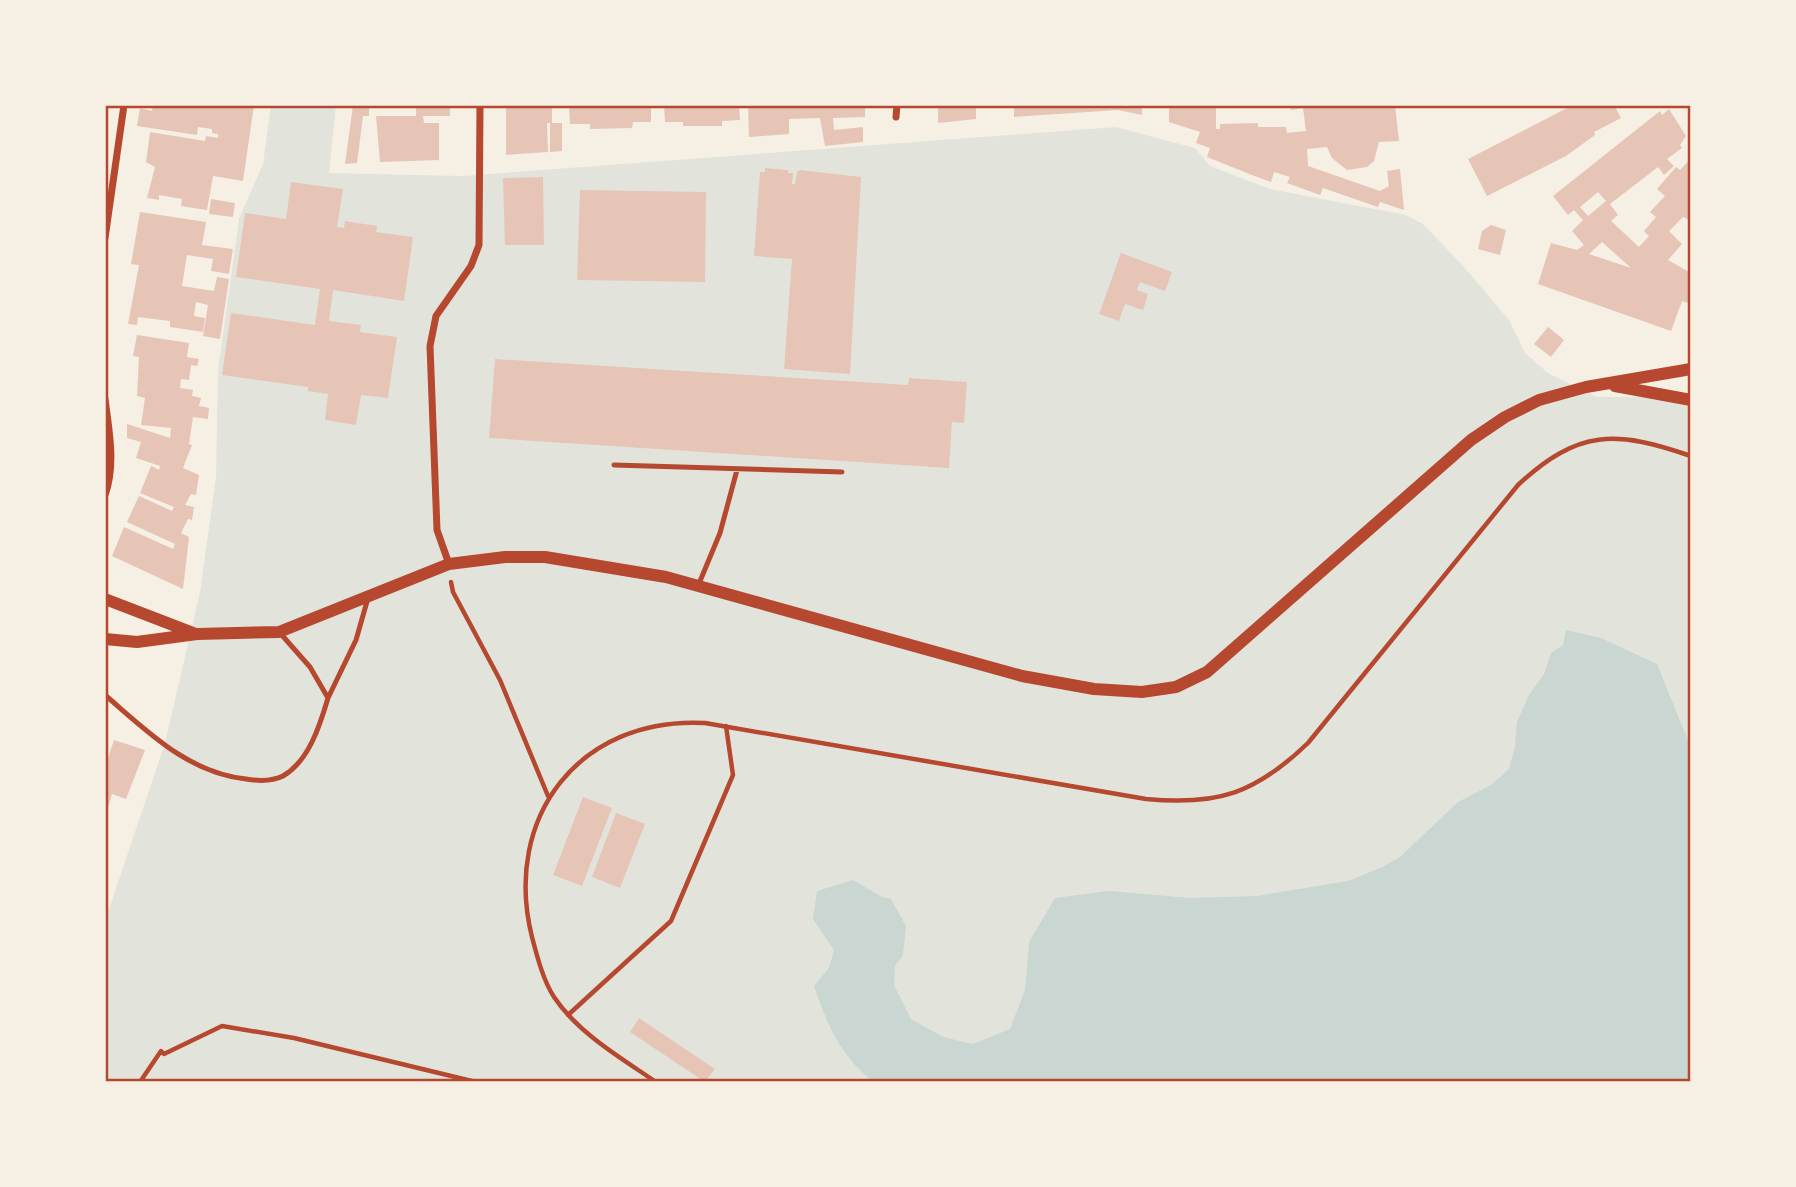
<svg xmlns="http://www.w3.org/2000/svg" width="1796" height="1187" viewBox="0 0 1796 1187" font-family="'Space Grotesk',sans-serif">
  <style>
    .green { fill: #e2e4dc }
    .water { fill: #c9d6d2 }
    .building { fill: #e6c5b7; fill-rule: evenodd }
    .lines { fill: none; stroke-linecap: round; stroke-linejoin: round }
    .path { stroke: #b5482f; stroke-width: 4.5 }
    .service { stroke: #b5482f; stroke-width: 5 }
    .minor { stroke: #b5482f; stroke-width: 7 }
    .tertiary { stroke: #b5482f; stroke-width: 12 }
    .neatline { fill: none; stroke: #b5482f; stroke-width: 2.5 }
  </style>
  <rect width="100%" height="100%" fill="#f6efe4"/>
  <path class="green" d="M271,105H336L329,173L463,176L1116,127L1195,148L1210,166L1270,189L1406,215L1423,224L1464,267L1509,320L1525,353L1548,373L1597,397H1685L1691,400V1082H105V921L165,743L200,592L216,477L218,371L239,219L263,164Z"/>
  <path class="water" d="M1566,630L1601,638L1657,664L1691,748V1082H873C838,1052 829,1028 814,986L829,968L834,950L813,919L817,891L853,880L882,897L891,899L906,926L903,955L895,966L894,985L911,1019L943,1037L973,1044L1010,1029L1025,990L1029,942L1055,898L1109,891L1190,898L1257,896L1348,881L1380,868L1399,858L1458,802L1491,785L1509,769L1515,746L1517,722L1529,695L1544,674L1551,653L1563,645Z"/>
  <path class="building" d="M153,105H254L243,181L213,176L207,210L181,206L182,199L159,195V200L147,198L155,167L146,162L150,132L205,141L206,136L218,138V134L212,133V129L198,127L197,135L137,126L140,108L152,111Z
    M353,105H369V116H363L357,163L345,164Z
    M416,105H450V116H423L424,123H439V160L380,162L376,116H416Z
    M506,105H552V123H547L548,152L506,155Z
    M569,105H651V122H633L632,128L590,129V124H570Z
    M664,105H739L740,120L722,121V126H683V122H665Z
    M748,105H865V117L833,118L834,130L863,127V142L825,146L820,118L789,119V134L749,137Z
    M938,105H976V119L938,123Z
    M1014,105H1142V115L1118,110L1014,117Z
    M1216,105V129H1220V124L1258,123V127H1286L1287,133L1306,131L1303,108L1291,110V105H1395L1399,141L1379,142L1374,161L1367,167L1347,170L1332,158L1327,147L1307,149L1308,166L1380,191L1389,186L1387,171L1400,169L1404,210L1380,202L1378,207L1323,188L1320,195L1287,183L1290,177L1274,172L1271,182L1252,175L1207,157L1210,148L1196,143L1200,132L1169,122V106Z
    M1573,105H1614L1621,118L1594,132L1595,135L1566,156L1487,196L1468,159Z
    M1669,109L1686,136L1680,145L1682,148L1667,159L1674,166L1664,175L1658,167L1610,204L1618,215L1611,221L1639,247L1649,236L1644,231L1656,217L1650,212L1665,196L1657,189L1676,167L1680,170L1691,158V221L1683,217L1669,231L1682,244L1668,260L1691,273V304L1682,301L1671,331L1538,284L1551,243L1577,250L1584,245L1572,231L1583,220L1574,210L1568,215L1553,196L1660,111L1662,115ZM1598,192L1606,201L1588,216L1580,207ZM1602,242L1631,268L1589,254Z
    M550,123H562V151L550,152Z
    M765,168L788,170V173H793L792,184H795L797,172L800,170L861,177L850,374L784,369L792,259L754,256L760,172H765Z
    M543,177L544,245H505L503,178Z
    M291,182L343,189L337,227L344,228L345,221L377,226L376,232L413,237L404,301L333,290L329,321L361,325L360,332L397,337L388,398L361,395L356,425L325,420L328,394L308,391V387L222,375L231,313L315,325L320,289L236,277L245,213L286,219Z
    M580,190L706,192L705,282L577,280Z
    M211,199L235,203L233,217L209,214Z
    M140,212L206,222L202,245L233,249L229,274L211,271L213,259L187,255L182,286L214,291L217,277L229,279L220,339L203,336L208,305L196,302L194,316L205,318L203,332L170,327V321L138,317L137,325L128,324L139,265L131,264Z
    M1491,225L1506,230L1500,255L1478,249L1482,231Z
    M1121,253L1172,272L1165,291L1140,282L1137,290L1148,294L1143,310L1125,304L1119,321L1099,314Z
    M1548,327L1564,340L1551,357L1534,344Z
    M137,335L189,343L187,357L199,359L197,366L191,365L189,380L181,379L180,388L193,390L192,396L201,398L199,406L209,408L208,419L193,417L189,444L192,445L183,468L199,475L196,495L191,494L185,505L194,507L192,520L188,519L181,533L189,537L183,589L112,556L124,527L173,549L175,544L127,522L139,496L172,511L174,507L140,493L151,466L159,470L160,466L136,458L141,442L127,438V424L170,438L171,428L141,425L145,398L137,396L139,357L133,356Z
    M495,359L908,385L909,378L967,382L964,423L952,422L949,468L489,438Z
    M114,740L145,750L126,799L112,794L106,814L105,756L108,758Z
    M583,797L612,808L582,886L553,875Z
    M616,813L645,824L620,888L592,877Z
    M639,1018L715,1069L705,1082L630,1032Z"/>
  <g class="lines">
    <path class="path" d="M451,582L453,592L500,680L548,796
      M568,1015L671,921L733,775L726,726
      M140,1082L161,1051L164,1054L222,1026L294,1038L476,1082
      M656,1082C621,1058 578,1033 554,997C543,980 537,956 532,937C502,817 580,716 705,723L1146,799C1218,806 1256,793 1308,743L1518,485C1578,429 1616,430 1691,456"/>
    <path class="service" d="M614,465L842,472
      M698,586L720,533L737,470
      M105,695C147,731 188,773 246,779C258,781 271,782 283,776C309,761 320,725 328,698L310,667L280,633
      M328,698L356,640L368,598"/>
    <path class="minor" d="M896,117L897,105
      M105,238L124,105
      M105,399C109,431 116,465 105,495
      M449,564L437,530L430,346L436,316L471,266L479,245L480,105"/>
    <path class="tertiary" d="M1615,386L1691,400
      M105,599L196,634
      M105,639L137,642L197,634L279,632L449,564L505,557H545L666,577L1022,676L1094,689L1142,692L1176,687L1207,672L1471,440L1505,417L1539,400L1586,387L1691,369"/>
  </g>
  <rect width="1796" height="1187" fill="none" stroke="#f6efe4" stroke-width="214"/>
  <rect x="107" y="107" width="1582" height="973" class="neatline"/>
</svg>
